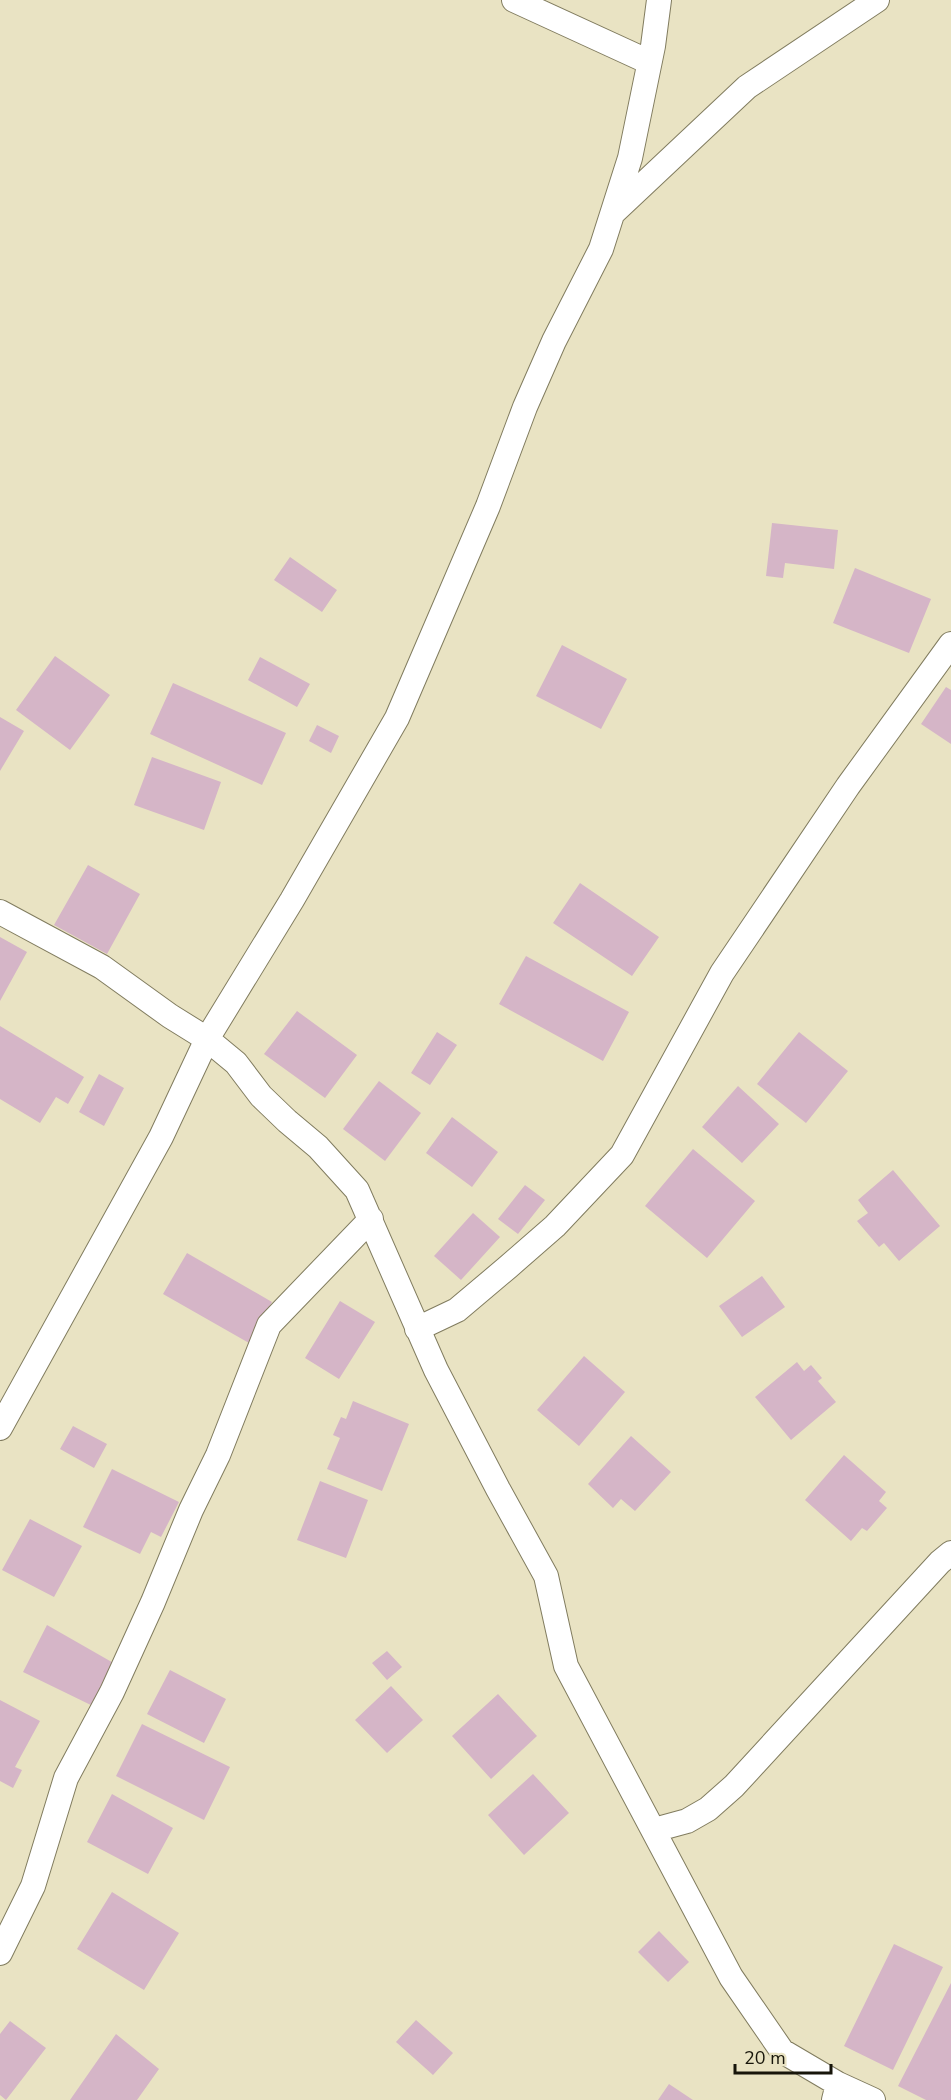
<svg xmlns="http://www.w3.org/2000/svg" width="951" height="2100" viewBox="0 0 951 2100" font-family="'Nunito Sans',sans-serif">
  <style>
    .building { fill: #d5b5c7 }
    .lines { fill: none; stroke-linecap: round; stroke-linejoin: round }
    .minor-casing { stroke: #817c5f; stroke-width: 26 }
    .minor { stroke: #fff; stroke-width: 24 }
  </style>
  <rect width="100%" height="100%" fill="#e9e3c3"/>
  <path class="building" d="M772,523L838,530L834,569L785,563L783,578L766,576Z
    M290,557L337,590L322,612L274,580Z
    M855,568L931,599L909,653L833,623Z
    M562,645L627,679L601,729L536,696Z
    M55,656L110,695L70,750L16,710Z
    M260,657L310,684L297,707L248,680Z
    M173,683L286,733L262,785L150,734Z
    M946,687L951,690V744L921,724Z
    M0,717L24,731L0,771Z
    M317,725L339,736L331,753L309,741Z
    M152,757L221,782L204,830L134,805Z
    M88,865L140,894L107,954L54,925Z
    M580,883L659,937L632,976L553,923Z
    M0,937L27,952L0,1001Z
    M526,956L629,1012L603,1061L499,1004Z
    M297,1011L357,1055L325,1098L264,1054Z
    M0,1026L84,1077L68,1104L56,1097L40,1123L0,1099Z
    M437,1032L457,1045L430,1085L411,1073Z
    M799,1032L848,1071L806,1123L757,1084Z
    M99,1074L124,1088L104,1126L79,1112Z
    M379,1081L421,1113L385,1161L343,1129Z
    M738,1086L779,1124L742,1163L702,1127Z
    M452,1117L498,1152L472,1187L426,1153Z
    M693,1149L755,1201L707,1258L645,1206Z
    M893,1170L940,1226L899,1261L884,1243L879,1247L857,1221L868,1213L858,1200Z
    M525,1185L545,1200L518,1234L498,1219Z
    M473,1213L500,1237L461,1280L434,1256Z
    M187,1253L272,1302L249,1343L163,1294Z
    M762,1276L785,1307L742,1337L719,1306Z
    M340,1301L375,1322L339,1379L305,1358Z
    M584,1356L625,1392L579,1446L537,1410Z
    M797,1362L804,1371L811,1365L822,1378L818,1381L836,1402L791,1440L755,1397Z
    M353,1401L409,1424L382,1491L327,1469L340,1438L333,1435L341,1417L346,1419Z
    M73,1426L107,1444L94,1468L60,1449Z
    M631,1436L671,1472L635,1511L621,1499L613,1508L588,1484Z
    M844,1455L886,1492L879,1501L887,1508L867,1531L862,1528L851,1541L805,1500Z
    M112,1469L179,1502L161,1537L151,1532L140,1554L83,1527Z
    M320,1481L368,1500L346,1558L297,1540Z
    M30,1519L82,1546L54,1597L2,1570Z
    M47,1625L117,1665L97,1708L23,1672Z
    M387,1651L402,1667L387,1680L372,1663Z
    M170,1670L226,1699L204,1743L147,1714Z
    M391,1686L423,1720L387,1753L355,1720Z
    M498,1694L537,1736L491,1779L452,1736Z
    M0,1700L40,1721L15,1767L22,1770L13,1788L0,1781Z
    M142,1724L230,1767L204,1820L116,1776Z
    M533,1774L569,1813L524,1855L488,1815Z
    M112,1794L173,1828L148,1874L87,1842Z
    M112,1892L179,1933L144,1990L77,1949Z
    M659,1931L689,1962L668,1982L638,1952Z
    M894,1944L943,1967L893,2070L844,2046Z
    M951,1983V2100H926L898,2086Z
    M416,2020L453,2053L433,2075L396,2042Z
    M10,2021L46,2048L6,2100L0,2095V2034Z
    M116,2034L159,2069L137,2100H70Z
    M669,2084L693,2100H658Z"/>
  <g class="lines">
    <g class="minor-casing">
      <path id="minor" d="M514,0L649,62
        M614,212L747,87L877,0
        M0,912L102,967L170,1016L207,1039L236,1063L261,1096L287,1121L318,1147L357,1190L436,1370L498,1489L546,1576L566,1666L731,1977L782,2051L838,2084L834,2100
        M417,1329L457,1310L508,1267L555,1226L622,1155L722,973L848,786L951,644
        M0,1428L161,1137L207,1039L292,900L397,718L488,506L525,407L554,341L601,249L630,158L653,46L659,0
        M654,1830L687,1821L708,1809L734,1786L940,1562L951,1553
        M0,1953L33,1886L66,1778L112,1692L153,1602L191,1510L218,1455L269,1325L371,1219
        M838,2084L873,2100"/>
    </g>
    <use href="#minor" class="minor"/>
  </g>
  <path d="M735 2064v9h96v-9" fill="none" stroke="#17150a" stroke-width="3"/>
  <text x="744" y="2064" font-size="18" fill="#17150a" stroke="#e9e3c3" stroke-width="4.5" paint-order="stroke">20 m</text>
</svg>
